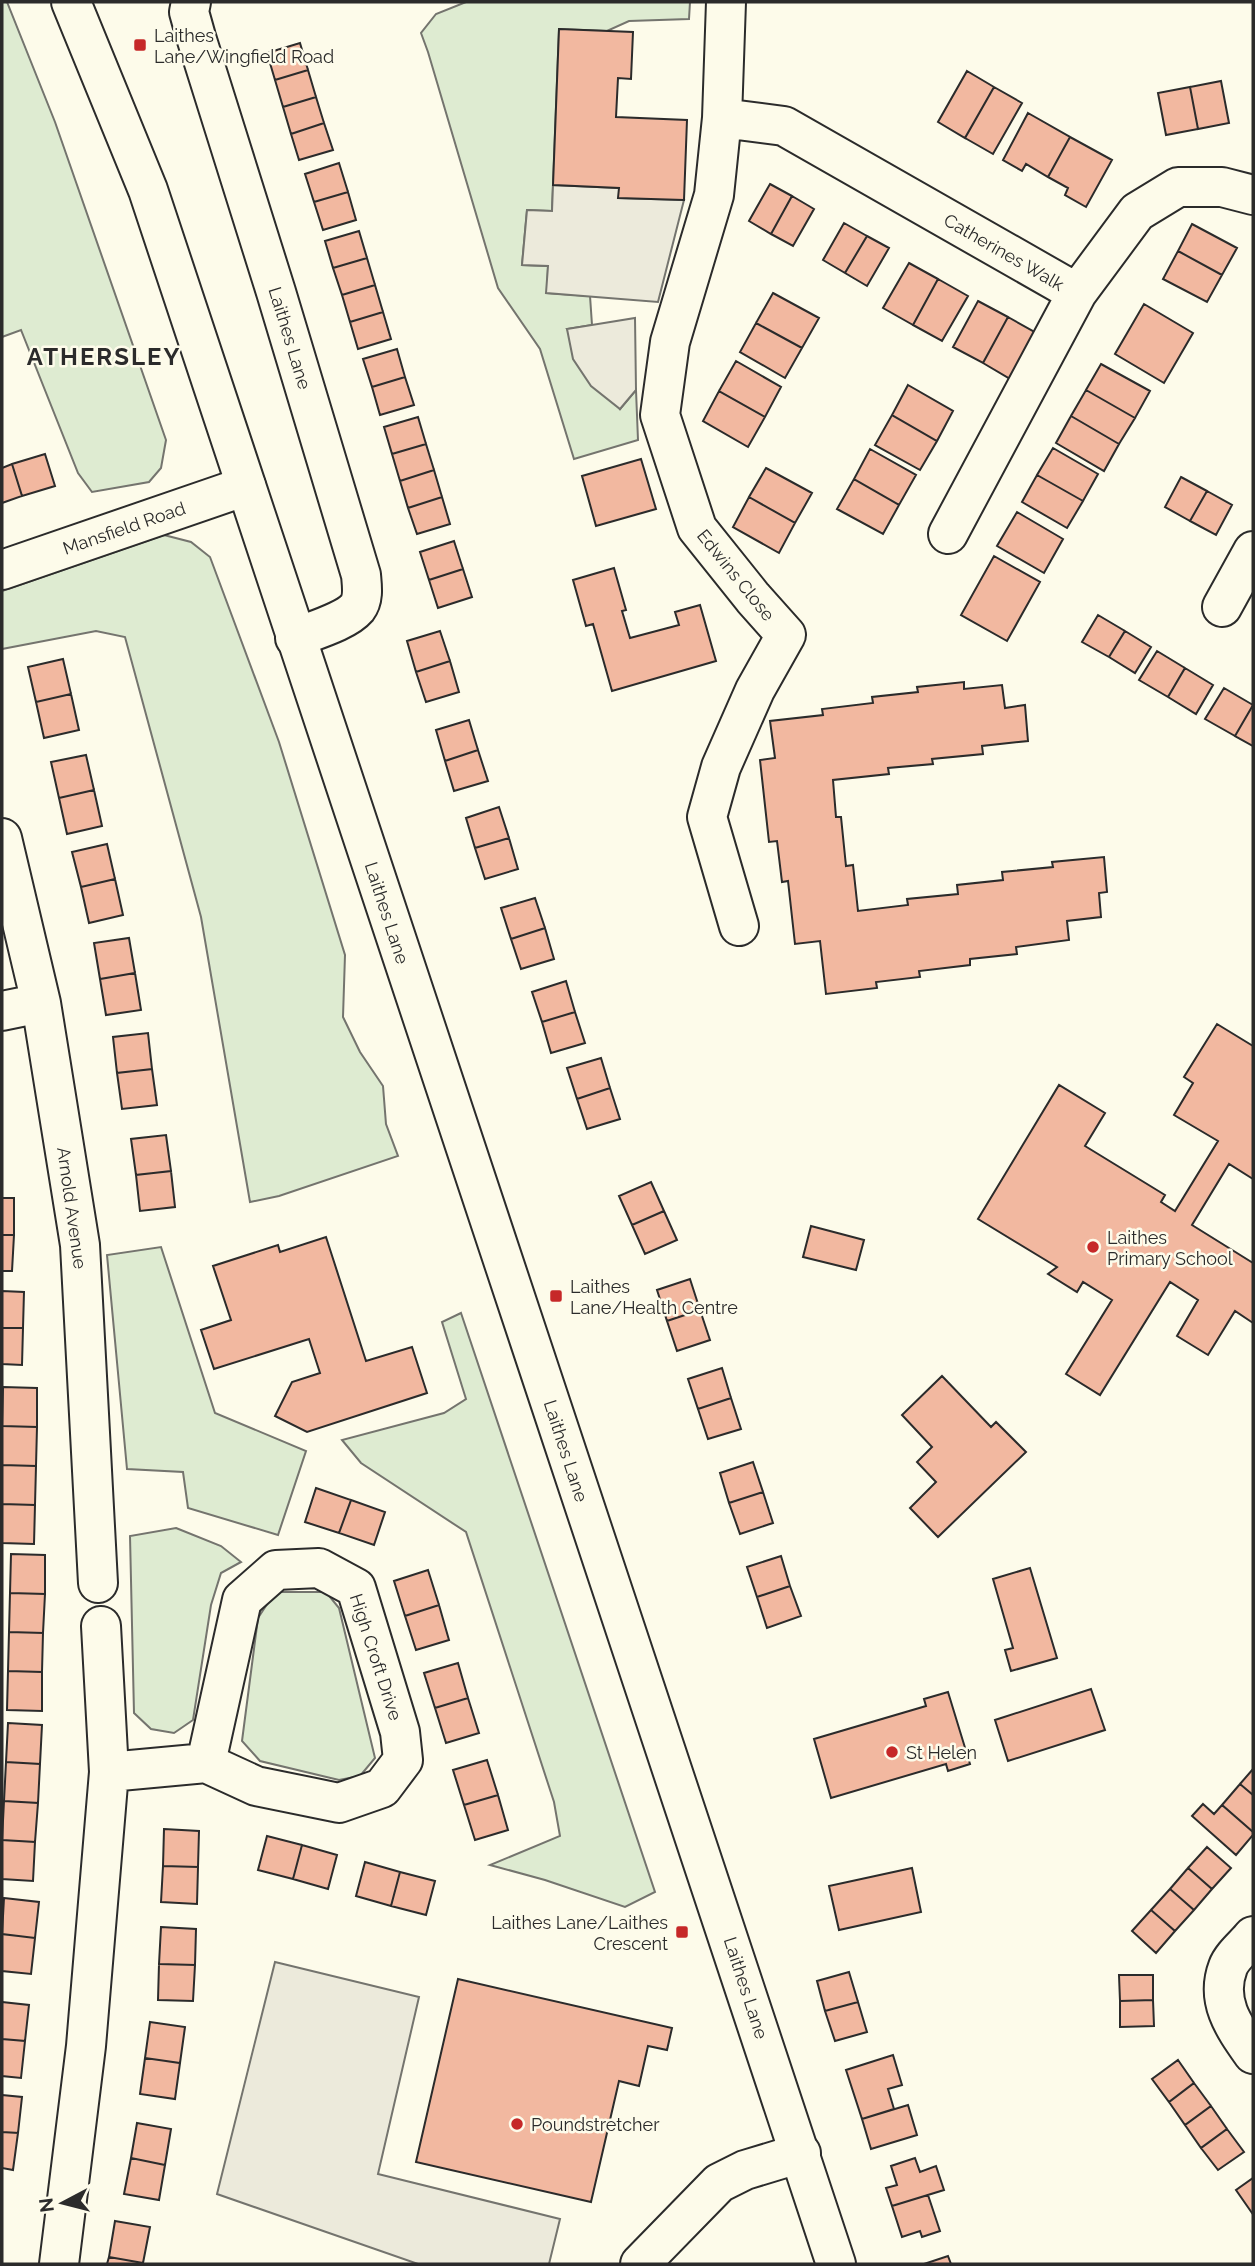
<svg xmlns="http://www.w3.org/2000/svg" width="1255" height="2266" viewBox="0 0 1255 2266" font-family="Raleway,sans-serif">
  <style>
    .green { fill: #deebd1; stroke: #74746e; stroke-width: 2 }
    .parking { fill: #eceadb; stroke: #74746e; stroke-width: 2 }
    .building { fill: #f2b8a0; stroke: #2b2b2b; stroke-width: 2 }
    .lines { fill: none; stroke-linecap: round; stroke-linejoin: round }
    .minor-casing { stroke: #2b2b2b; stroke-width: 42 }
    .major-casing { stroke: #2b2b2b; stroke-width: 42 }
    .minor { stroke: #fdfbea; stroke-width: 38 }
    .major { stroke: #fdfbea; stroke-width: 38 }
    .poi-dot { fill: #c62828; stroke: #fdfbea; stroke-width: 2.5 }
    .labels { text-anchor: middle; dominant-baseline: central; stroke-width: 5; stroke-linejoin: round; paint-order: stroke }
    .poi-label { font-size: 18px; fill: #2b2b2b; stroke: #fdfbea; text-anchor: start }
    .street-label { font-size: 18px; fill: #2b2b2b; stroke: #fdfbea }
    .district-label { font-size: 24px; font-weight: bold; letter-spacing: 2px; fill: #2b2b2b; stroke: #fdfbea }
  </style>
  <rect width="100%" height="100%" fill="#fdfbea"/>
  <path class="green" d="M2,2H7L55,122L166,440L161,468L149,482L92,492L78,473L21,330L2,337Z
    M466,2H690L689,19L629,21L607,31L559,29L552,211L527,210L522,265L548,266L547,293L590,296L592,325L567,329L620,409L636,390L638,440L574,459L540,349L498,288L428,52L421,33L436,14Z
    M164,535L191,542L210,557L279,742L345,955L343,1017L360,1052L383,1086L386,1124L398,1156L279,1196L250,1202L201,917L125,637L96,631L2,649V591Z
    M161,1247L215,1413L306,1451L278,1535L188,1508L183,1472L127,1469L107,1255Z
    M461,1313L655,1892L625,1907L545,1880L490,1865L560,1836L554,1802L466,1532L361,1463L342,1440L444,1413L466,1399L442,1322Z
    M176,1528L221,1546L241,1562L221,1573L211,1605L193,1720L174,1733L151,1729L134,1713L130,1536Z
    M275,1592H326L339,1608L375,1758L360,1776L339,1780L260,1761L242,1741L258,1618Z"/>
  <path class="parking" d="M553,185L619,188V198L684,200L658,302L546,293L548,266L522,265L527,210L552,211Z
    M635,318L636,390L620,409L591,386L573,359L567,329Z
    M275,1962L419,1997L378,2174L560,2219L549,2264H418L217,2194Z"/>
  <path class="building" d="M559,29L633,32L631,79L618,78L616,117L687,120L684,200L618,198L619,188L553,185Z
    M300,43L308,70L275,80L267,53Z
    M308,70L316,97L283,107L275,80Z
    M967,71L994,87L965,138L938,122Z
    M1221,81L1229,123L1198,129L1190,87Z
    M994,87L1022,103L993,154L965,138Z
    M1190,87L1198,129L1166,135L1158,93Z
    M316,97L324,123L291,134L283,107Z
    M1028,113L1070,137L1048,177L1026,164L1022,171L1003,160Z
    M324,123L333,150L299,160L291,134Z
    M1070,137L1112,160L1086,207L1065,195L1068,188L1048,177Z
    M339,163L348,192L314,202L305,174Z
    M770,184L792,196L771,234L749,221Z
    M348,192L356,220L323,230L314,202Z
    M792,196L814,209L793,246L771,234Z
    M844,223L867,236L845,273L823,260Z
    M1192,224L1237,248L1222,275L1178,251Z
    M359,231L367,258L333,268L325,241Z
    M867,236L889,248L867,286L845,273Z
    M1178,251L1222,275L1207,302L1163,279Z
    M367,258L375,285L342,295L333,268Z
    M909,263L938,279L913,325L883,308Z
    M938,279L968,296L942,341L913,325Z
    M375,285L383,312L350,322L342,295Z
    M773,293L819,318L802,348L756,323Z
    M978,301L1008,317L983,363L953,347Z
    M1144,304L1193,333L1164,383L1115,354Z
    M383,312L391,339L358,349L350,322Z
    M1008,317L1038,334L1012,380L983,363Z
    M756,323L802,348L785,378L740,352Z
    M397,349L405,377L372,387L363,359Z
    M736,361L781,387L765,417L719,391Z
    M1101,364L1150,391L1135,418L1086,390Z
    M405,377L414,405L380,415L372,387Z
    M908,385L953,411L937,441L892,415Z
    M1086,390L1135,418L1119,444L1071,416Z
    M719,391L765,417L748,447L703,421Z
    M892,415L937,441L920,470L875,445Z
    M1071,416L1119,444L1104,471L1056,443Z
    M418,417L426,444L392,454L384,427Z
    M426,444L434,470L400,481L392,454Z
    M1053,448L1098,474L1083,501L1037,475Z
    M870,449L916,475L899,505L854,479Z
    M45,454L55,486L22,496L12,464Z
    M641,459L656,509L596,526L582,476Z
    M12,464L22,496L2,503V468Z
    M766,468L812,493L795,523L749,497Z
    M434,470L442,497L408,508L400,481Z
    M1037,475L1083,501L1067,528L1022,502Z
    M1181,477L1207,491L1190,521L1165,507Z
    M854,479L899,505L883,534L837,509Z
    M1207,491L1232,505L1216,535L1190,521Z
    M442,497L450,524L417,534L408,508Z
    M749,497L795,523L779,553L733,527Z
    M1017,512L1063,539L1044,573L997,546Z
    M454,541L463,569L429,580L420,552Z
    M994,556L1040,582L1007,641L961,615Z
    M614,568L626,610L622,611L630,638L679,625L675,612L700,605L716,661L612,691L593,624L586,626L573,580Z
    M463,569L472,597L438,608L429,580Z
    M1098,615L1125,631L1109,657L1082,642Z
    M440,631L450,661L416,672L407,641Z
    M1125,631L1151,647L1135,673L1109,657Z
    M1157,651L1185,668L1168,697L1139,680Z
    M63,659L71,694L36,702L28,667Z
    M450,661L459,692L426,702L416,672Z
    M1185,668L1213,685L1196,714L1168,697Z
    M964,682V689L1002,685L1005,708L1025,705L1028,741L982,746L983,754L932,759L933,764L888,768L889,774L833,780L836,817H841L846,866L853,865L858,911L908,905L907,899L958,894L957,885L1003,880L1002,872L1053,867L1052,862L1104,857L1107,892L1099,893L1101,917L1067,921L1069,940L1016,947L1017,954L970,959V965L919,971L920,977L876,982L877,988L826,994L820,941L795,944L788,881L782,882L777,841L769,842L760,760L775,758L770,721L823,715L822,709L873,703L872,697L918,692L917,687Z
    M1224,688L1253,705L1235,736L1205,719Z
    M71,694L79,730L44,738L36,702Z
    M1253,705V746L1235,736Z
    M469,720L478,750L445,761L436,730Z
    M478,750L488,781L454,791L445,761Z
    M86,755L94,790L59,798L51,762Z
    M94,790L102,826L67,834L59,798Z
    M499,807L509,838L475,848L466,818Z
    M509,838L518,869L485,879L475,848Z
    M107,844L115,879L81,887L72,852Z
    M115,879L123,915L89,923L81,887Z
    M535,898L545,928L511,939L501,908Z
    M545,928L554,959L521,969L511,939Z
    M129,938L135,973L100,979L94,943Z
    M135,973L141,1010L106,1015L100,979Z
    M566,981L575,1012L542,1022L532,992Z
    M575,1012L585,1043L551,1053L542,1022Z
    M1217,1024L1253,1046V1179L1229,1164L1192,1225L1253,1263V1323L1235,1311L1208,1355L1177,1336L1198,1300L1170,1282L1100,1395L1066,1374L1112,1300L1083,1282L1077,1292L1048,1274L1057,1267L978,1219L1059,1085L1105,1113L1085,1146L1165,1195L1161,1202L1175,1211L1218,1141L1174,1115L1193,1083L1184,1077Z
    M148,1033L152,1069L117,1073L113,1037Z
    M601,1058L610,1088L577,1099L567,1068Z
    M152,1069L157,1105L122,1109L117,1073Z
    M610,1088L620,1119L587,1129L577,1099Z
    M166,1135L171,1171L136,1175L131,1139Z
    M171,1171L175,1207L140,1211L136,1175Z
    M651,1182L664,1211L632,1225L619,1196Z
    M2,1198H14V1235H2Z
    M664,1211L677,1240L645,1254L632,1225Z
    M811,1226L864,1240L856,1270L803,1257Z
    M2,1235H14L12,1271H2Z
    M326,1237L366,1361L412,1347L427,1393L307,1432L275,1416L292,1382L320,1373L309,1339L214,1369L201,1330L231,1320L213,1266L278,1245L280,1252Z
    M690,1279L700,1310L667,1321L657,1290Z
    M2,1291L24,1292L23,1328H2Z
    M700,1310L710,1340L677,1351L667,1321Z
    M2,1328H23L22,1365L2,1364Z
    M722,1368L731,1398L698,1409L688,1379Z
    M942,1376L991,1427L996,1422L1026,1452L938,1537L910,1508L936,1482L917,1462L932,1447L902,1415Z
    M3,1387L37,1388V1427L2,1426Z
    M731,1398L741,1429L708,1439L698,1409Z
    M2,1426L37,1427L36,1466L2,1465Z
    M753,1462L763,1492L729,1503L720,1473Z
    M2,1465L36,1466L35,1505L2,1504Z
    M316,1488L351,1500L339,1533L305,1522Z
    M763,1492L773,1523L740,1534L729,1503Z
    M351,1500L385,1512L374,1545L339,1533Z
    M2,1504L35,1505L34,1544L2,1543Z
    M11,1554L45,1555V1594L10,1593Z
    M781,1556L790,1586L757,1597L747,1567Z
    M1030,1568L1057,1658L1011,1671L1005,1650L1013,1648L993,1579Z
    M428,1570L439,1605L405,1616L394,1581Z
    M790,1586L801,1616L767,1628L757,1597Z
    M10,1593L45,1594L43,1633L9,1632Z
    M439,1605L449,1640L416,1650L405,1616Z
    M9,1632L43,1633L42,1672L8,1671Z
    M458,1663L468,1698L435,1708L424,1673Z
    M8,1671L42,1672V1711L7,1710Z
    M1091,1689L1105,1730L1008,1761L995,1720Z
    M948,1692L970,1764L948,1771L946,1764L831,1798L814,1739L926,1706L924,1699Z
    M468,1698L479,1733L446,1743L435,1708Z
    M8,1723L42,1725L40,1764L6,1762Z
    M487,1760L498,1795L464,1805L453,1770Z
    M6,1762L40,1764L38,1803L4,1801Z
    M1253,1769V1795L1240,1784Z
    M1240,1784L1253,1795V1832L1222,1805Z
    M498,1795L508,1830L475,1840L464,1805Z
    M4,1801L38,1803L35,1842L2,1840Z
    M1203,1804L1214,1814L1222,1805L1253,1832V1835L1236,1855L1192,1816Z
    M164,1829L199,1831L198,1867L163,1866Z
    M267,1836L302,1845L293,1879L258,1870Z
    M2,1840L35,1842L33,1881L2,1879Z
    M302,1845L337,1855L328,1889L293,1879Z
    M1207,1847L1231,1868L1212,1889L1188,1868Z
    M365,1862L400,1872L391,1906L356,1896Z
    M163,1866L198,1867L197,1904L161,1902Z
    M912,1868L921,1912L839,1930L829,1886Z
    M1188,1868L1212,1889L1194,1910L1170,1889Z
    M400,1872L435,1881L426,1915L391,1906Z
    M1170,1889L1194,1910L1175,1931L1151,1910Z
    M4,1898L39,1902L35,1938L2,1934Z
    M1151,1910L1175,1931L1156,1953L1132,1931Z
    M161,1927L196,1929L195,1965L159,1964Z
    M2,1934L35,1938L31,1974L2,1971Z
    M159,1964L195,1965L193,2001L158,2000Z
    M849,1972L858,2002L825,2011L817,1981Z
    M1119,1975H1153V2000L1120,2001Z
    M458,1979L672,2028L667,2050L648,2046L639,2086L619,2081L591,2202L416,2162Z
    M1153,2000L1154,2026L1120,2027V2001Z
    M2,2002L29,2005L25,2041L2,2039Z
    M858,2002L867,2032L835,2041L825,2011Z
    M150,2022L185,2027L180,2063L145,2058Z
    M2,2039L25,2041L21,2078L2,2076Z
    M893,2055L902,2085L888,2089L894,2109L862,2119L846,2070Z
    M145,2058L180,2063L175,2099L140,2094Z
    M1178,2060L1194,2083L1169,2102L1152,2079Z
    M1194,2083L1211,2106L1185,2125L1169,2102Z
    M2,2095L22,2097L18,2133L2,2132Z
    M908,2105L917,2135L871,2149L862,2119Z
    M1211,2106L1227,2129L1201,2148L1185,2125Z
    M137,2123L171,2129L165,2165L131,2158Z
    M1227,2129L1244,2152L1218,2170L1201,2148Z
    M2,2132L18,2133L13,2170L2,2168Z
    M131,2158L165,2165L159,2200L124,2194Z
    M915,2158L920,2172L936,2166L944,2190L892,2206L886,2188L897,2185L891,2166Z
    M1253,2178V2212L1252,2213L1236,2190Z
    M928,2195L940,2231L922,2237L920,2231L902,2237L892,2206Z
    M115,2221L150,2227L143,2263L109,2257Z
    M948,2256L951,2264H924Z
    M109,2257L143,2263V2264H107Z"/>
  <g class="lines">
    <g class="minor-casing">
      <path id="minor" d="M191,2L189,12L196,37L276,292L361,575C362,586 364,599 357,608C345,622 311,631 295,638
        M726,2L722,118L714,195L670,342L660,415L697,528L753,598L786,635L755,690L721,767L707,817L739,926
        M722,118L784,126L1077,293L948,534
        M1077,293L1137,212L1178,187H1222L1253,195
        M2,570L246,486
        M1222,607L1253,551
        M2,838L41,1003L80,1245L98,1583
        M2,1011L41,1003
        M109,1772L206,1763L256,1786L339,1803L382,1788L403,1760L400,1732L356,1588L319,1568L276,1570L242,1600L206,1763
        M1253,1936C1246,1945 1232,1956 1228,1967C1215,2001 1234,2027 1253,2054
        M59,2264L86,2046L109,1772L101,1626
        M640,2264L719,2183L745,2170L801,2153"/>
    </g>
    <g class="major-casing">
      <path id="major" d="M71,2L148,190L836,2264"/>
    </g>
    <use href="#minor" class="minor"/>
    <use href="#major" class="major"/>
  </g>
  <g class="poi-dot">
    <rect x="133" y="38" width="14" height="14" rx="3.5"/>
    <circle cx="1093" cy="1247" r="7"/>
    <rect x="549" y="1289" width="14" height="14" rx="3.5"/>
    <circle cx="892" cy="1752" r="7"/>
    <rect x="675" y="1925" width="14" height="14" rx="3.5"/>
    <circle cx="517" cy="2124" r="7"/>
  </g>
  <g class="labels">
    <g class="poi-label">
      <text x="154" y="35">Laithes<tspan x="154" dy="21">Lane/Wingfield Road</tspan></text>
      <text x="1107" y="1237">Laithes<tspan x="1107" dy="21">Primary School</tspan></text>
      <text x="570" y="1286">Laithes<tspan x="570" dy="21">Lane/Health Centre</tspan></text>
      <text x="906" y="1752">St Helen</text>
      <text x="668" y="1922" text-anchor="end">Laithes Lane/Laithes<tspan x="668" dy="21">Crescent</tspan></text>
      <text x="531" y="2124">Poundstretcher</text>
    </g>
    <g class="street-label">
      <text transform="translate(1004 252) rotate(30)">Catherines Walk</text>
      <text transform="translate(290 338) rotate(73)">Laithes Lane</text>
      <text transform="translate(124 528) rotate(-19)">Mansfield Road</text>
      <text transform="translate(736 575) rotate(51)">Edwins Close</text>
      <text transform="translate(387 913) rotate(72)">Laithes Lane</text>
      <text transform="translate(72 1208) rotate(82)">Arnold Avenue</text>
      <text transform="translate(566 1451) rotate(72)">Laithes Lane</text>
      <text transform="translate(376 1657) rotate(72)">High Croft Drive</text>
      <text transform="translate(746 1988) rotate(72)">Laithes Lane</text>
    </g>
    <g class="district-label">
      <text x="104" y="356">ATHERSLEY</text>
    </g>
  </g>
  <rect width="1255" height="2266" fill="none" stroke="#2b2b2b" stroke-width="7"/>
  <g transform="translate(63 2203) rotate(263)" stroke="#fdfbea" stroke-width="5" paint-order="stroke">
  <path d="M0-5L12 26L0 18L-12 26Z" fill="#2b2b2b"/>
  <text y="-10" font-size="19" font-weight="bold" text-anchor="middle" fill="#2b2b2b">N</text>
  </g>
</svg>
